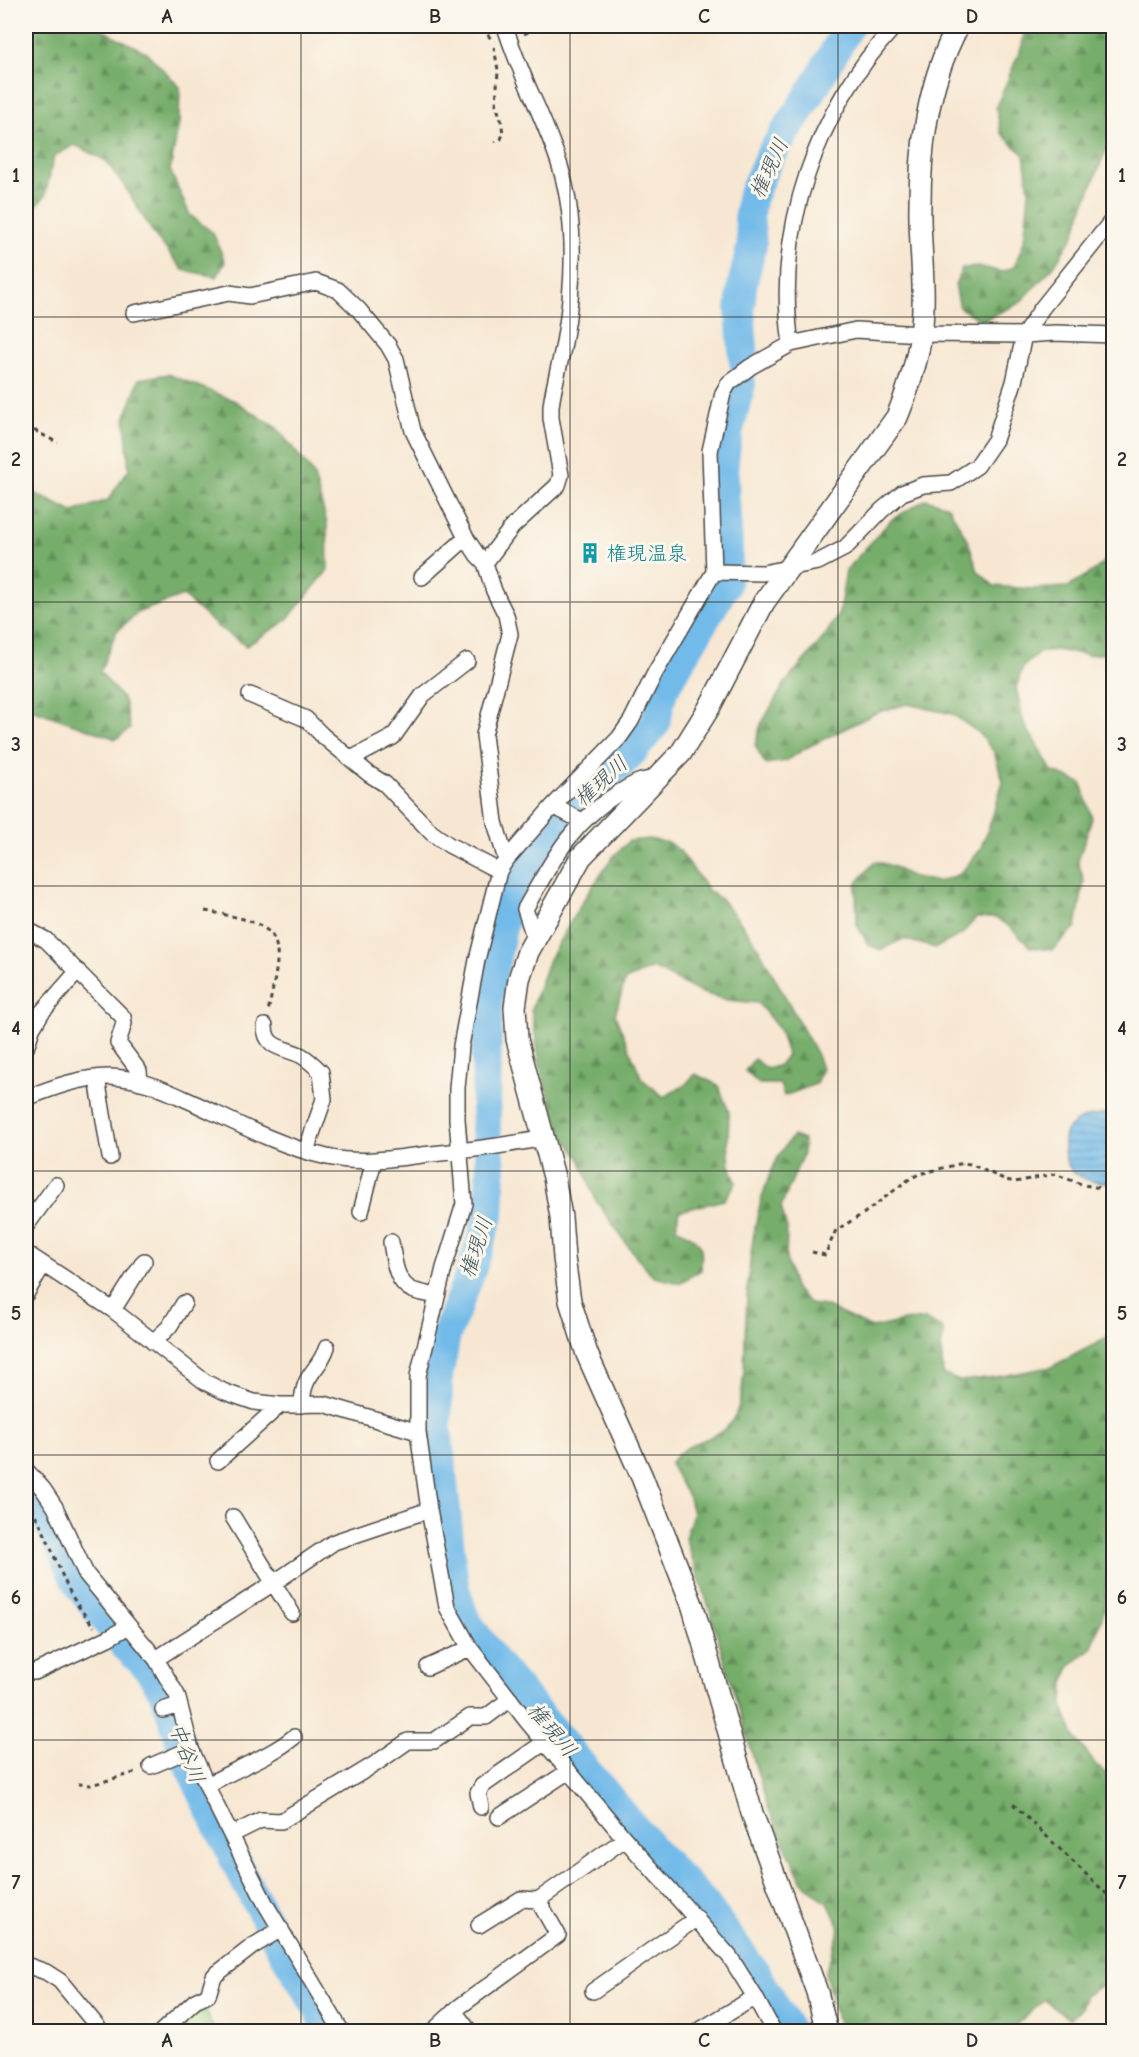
<svg xmlns="http://www.w3.org/2000/svg" width="1139" height="2057" viewBox="0 0 1139 2057" font-family="'Comic Neue','Klee One',sans-serif">
  <style>
    .forest { fill: url(#forest-firs); stroke: #506c4b; stroke-width: 1.5 }
    .green { fill: #93c97b; stroke: #5f7a53; stroke-width: 1.5 }
    .water { fill: url(#water-rules); stroke: #4e728a; stroke-width: 1.5 }
    .lines { fill: none; stroke-linecap: round; stroke-linejoin: round }
    .river { stroke: #71bae9; stroke-width: 30 }
    .street-casing { stroke: #4a4744; stroke-width: 18 }
    .secondary-casing { stroke: #4a4744; stroke-width: 24 }
    .path { stroke: #4a4744; stroke-width: 3; stroke-dasharray: 4.5 4.5; stroke-linecap: butt }
    .street { stroke: #fff; stroke-width: 15 }
    .secondary { stroke: #fff; stroke-width: 21 }
    .grid { fill: none; stroke: #2b2b2b; stroke-width: 1.5; stroke-opacity: 0.55 }
    .labels { text-anchor: middle; dominant-baseline: central; stroke-width: 6; stroke-linejoin: round; paint-order: stroke }
    .culture-label { font-size: 20px; fill: #0d838f; stroke: #fbf7ec; text-anchor: start }
    .water-label { font-size: 21px; font-style: italic; fill: #405664; stroke: #fbf7ec }
    .neatline { fill: none; stroke: #2b2b2b; stroke-width: 2 }
    .grid-label { font-size: 20px; text-anchor: middle; font-weight: bold; fill: #2b2b2b }
  </style>
  <defs>
    <pattern id="forest-firs" width="22" height="20" patternUnits="userSpaceOnUse" patternTransform="scale(1.5)"><rect width="22" height="20" fill="#76ad6b"/><path d="M5 1l3.5 6h-7zM16 11l3.5 6h-7z" fill="#618d58"/></pattern>
    <pattern id="water-rules" width="6" height="5" patternUnits="userSpaceOnUse" patternTransform="scale(1.5)"><rect width="6" height="5" fill="#71bae9"/><path d="M0 2.5h6" fill="none" stroke="#5d97bd"/></pattern>
  </defs>
  <rect width="100%" height="100%" fill="#fbf7ec"/>
  <filter id="ink" filterUnits="userSpaceOnUse"><feTurbulence type="fractalNoise" baseFrequency=".0167" numOctaves="2"/><feDisplacementMap in="SourceGraphic" scale="12" xChannelSelector="R" yChannelSelector="G"/><feConvolveMatrix kernelMatrix="1 2 1 2 8 2 1 2 1" color-interpolation-filters="sRGB"/></filter>
  <filter id="wash" filterUnits="userSpaceOnUse"><feTurbulence type="fractalNoise" baseFrequency=".008" numOctaves="4" result="noise"/><feDisplacementMap in="SourceGraphic" scale="24" xChannelSelector="R" yChannelSelector="G"/><feGaussianBlur stdDeviation="1.35" result="paint"/><feColorMatrix in="noise" values="0 0 0 0 0 0 0 0 0 0 0 0 0 0 0 0 0 1.4 0 .05"/><feComposite in="paint" operator="in"/></filter>
  <g filter="url(#wash)">
    <rect width="100%" height="100%" fill="#f7e7d2"/>
    <path class="forest" d="M26,26H97L102,30L146,52L180,87L179,123L170,170L190,215L213,233L225,262L217,277L183,270L153,233L127,190L106,161L75,145L54,156L45,196L26,217Z
      M1025,26H1113V133L1084,205L1074,235L1054,266L1020,303L982,321L960,308L955,285L962,268L983,267L1001,272L1014,267L1024,242L1029,193L1024,155L1001,133L996,107L1022,46Z
      M168,374L235,401L277,428L313,473L327,523L328,570L286,621L246,646L218,627L183,596L139,612L116,632L100,672L124,700L130,729L116,739L31,709H26V474L36,494L73,512L108,500L129,469L125,419L139,379Z
      M926,499L948,506L968,541L978,571L994,586L1032,589L1068,587L1095,570L1113,553V652L1088,655L1056,650L1040,652L1023,667L1016,688L1024,723L1052,771L1081,783L1092,818L1078,861L1084,882L1076,927L1052,950L1030,947L1011,928L996,918H976L962,934L936,948L903,939L881,950L868,945L857,924L856,884L875,861L892,866L910,876L937,882L960,874L980,850L990,824L1003,781L994,752L979,733L952,714L907,704L876,713L806,748L786,761L765,764L755,745L761,724L785,683L825,636L839,613L846,570L891,520Z
      M649,839L669,843L680,851L708,890L722,900L738,919L757,945L816,1053L822,1068L816,1084L784,1096L780,1084H759L745,1071L754,1059L768,1069L779,1065L787,1055L779,1029L758,1003L727,1000L699,992L653,968L625,980L615,1015L642,1079L664,1097L685,1085L695,1074L718,1085L729,1112L728,1140L730,1165L736,1183L724,1200L679,1211L676,1228C701,1241 703,1241 701,1270L680,1283L654,1277L634,1254L596,1201L580,1159L561,1132L541,1072L531,1009L549,959L582,902L613,857L629,841Z
      M793,1136L804,1140L803,1154L781,1207L787,1229L786,1258L794,1288L811,1304L825,1306L872,1328L904,1321L924,1319L942,1328L944,1334L941,1347L943,1374L959,1381L996,1377L1051,1367L1107,1338L1113,1332V1545L1107,1578L1104,1611L1092,1647L1070,1666L1064,1683L1063,1706L1074,1736L1095,1764L1113,1780V1982L1099,1987L1086,1995L1081,2008L1070,2019L1044,2000L1009,2031H840L825,1973L840,1929L829,1905L802,1882L768,1808L707,1601L685,1538L693,1514L689,1498L670,1464C684,1439 720,1441 732,1421C745,1401 744,1364 745,1341C747,1279 751,1183 793,1136Z"/>
    <path class="green" d="M202,2003L215,2031L166,2032Z"/>
    <path class="water" d="M1109,1114L1113,1115V1182C1090,1184 1064,1176 1064,1148C1064,1142 1063,1135 1067,1130C1077,1117 1095,1115 1109,1114Z"/>
    <g class="lines">
      <path class="river" d="M744,362L740,310L742,286L752,245L749,216L751,199L769,157L813,89L849,26
        M741,384C734,410 726,435 724,462C722,503 732,543 726,584L663,690L655,724L633,751L608,777L574,804L554,827L512,893L505,913L487,1001L486,1129L491,1167L489,1215L471,1271L446,1335L438,1378L437,1429L454,1586L464,1617L495,1662L607,1795L653,1850L705,1904L757,1975L790,2032
        M26,1487L43,1510L71,1571L83,1591L126,1647L147,1667L165,1694L186,1759L241,1873L281,1948L332,2032"/>
    </g>
  </g>
  <g filter="url(#ink)">
    <g class="lines">
      <g class="street-casing">
        <path id="street" d="M505,26C519,74 545,118 560,166C577,222 574,286 564,343C560,364 554,384 551,406V418L561,475L558,485L512,527L485,563L494,591L506,615L510,634L484,735L495,822L506,860
          M134,313L229,293L250,296L316,282L338,290L359,310L388,345L396,359L413,431L466,538L478,556L485,563
          M791,344C774,230 817,110 895,26
          M714,572L763,573L818,562L845,548L882,510L902,493L923,485L951,483L977,466L995,440L1014,382L1024,335L1042,308L1114,218
          M422,577L466,538
          M250,695L306,719L323,736L369,774L385,784L432,833L449,845L499,871
          M351,759L393,737L423,695L467,661
          M553,806L582,821
          M26,929L46,940L123,1017L124,1023L118,1043L139,1071L140,1082
          M535,940L525,909C552,861 571,822 620,792C634,784 640,779 657,779
          M265,1026C265,1050 286,1047 302,1056C309,1060 315,1066 321,1072L324,1099L306,1151
          M26,1048L32,1029L42,1012L78,971
          M97,1078L110,1157
          M26,1098C52,1088 80,1077 109,1077C140,1077 169,1092 196,1104C238,1124 282,1147 327,1157C359,1164 390,1159 422,1155C463,1151 504,1146 544,1138
          M361,1212L374,1160
          M26,1226L56,1185
          M391,1242C394,1259 395,1282 412,1290C419,1293 429,1294 436,1296
          M26,1253L113,1310L205,1382L225,1392L254,1402L280,1405L324,1404L418,1432
          M26,1294L43,1265
          M113,1310L144,1261
          M153,1342L169,1327L184,1303
          M302,1405C303,1372 318,1373 327,1347
          M218,1461L280,1405
          M26,1470L43,1489L55,1507L86,1574L156,1659L177,1695L191,1749L213,1799L266,1905L342,2032
          M233,1517L292,1613
          M156,1659L272,1584L334,1542L429,1510
          M428,1667L470,1648
          M26,1672H35L108,1638L129,1626
          M163,1710L179,1705
          M151,1766L191,1749
          M208,1785C236,1768 268,1758 294,1737
          M481,1807L478,1793L482,1786L545,1742
          M499,1817L569,1771
          M231,1835L261,1820L281,1821L375,1764L408,1741H434L470,1717H486L510,1699
          M479,1925L521,1899L538,1900
          M26,1965L46,1972L60,1981L102,2032
          M593,1991L697,1918
          M454,2011L470,2032
          M161,2032L195,2001L208,1995L214,1976L253,1946L281,1929
          M432,2032L459,2007L558,1935L538,1900L625,1839
          M697,2032L755,1997
          M774,2032L755,1997L730,1957L625,1839L526,1720L470,1648L447,1607L429,1510L418,1432V1376L444,1268L464,1204L457,1119V1088L461,1046L477,960L499,871L506,860L553,806L619,738L631,721L655,673L714,572L710,451L723,393L729,383L750,367L791,344L856,330L921,334L1024,335L1055,333L1114,335"/>
      </g>
      <g class="secondary-casing">
        <path id="secondary" d="M827,2032L817,1992L752,1813L693,1607L642,1477L587,1354L570,1301L564,1258L561,1217L554,1177L517,1039L515,1007L519,979L528,952L581,857L681,753L709,708L764,602L897,417C908,390 917,363 921,334C926,296 921,258 920,220C919,153 926,86 958,26"/>
      </g>
      <path class="path" d="M473,26L485,30L492,41
        M524,34L542,26
        M494,47L498,70L496,105L501,119L503,134L501,139L495,142
        M26,426L58,443
        M205,911C288,925 284,936 268,1012
        M812,1252L825,1255L836,1230L863,1214L908,1180L919,1174L963,1163L970,1164L1006,1180L1015,1182L1055,1174L1084,1185L1100,1188L1114,1187
        M26,1500C45,1527 54,1559 68,1588C74,1602 85,1615 94,1627
        M78,1784L91,1785L137,1772
        M1013,1804L1114,1901"/>
      <use href="#street" class="street"/>
      <use href="#secondary" class="secondary"/>
    </g>
  </g>
  <path class="grid" d="M301,26V2032M570,26V2032M838,26V2032M26,317H1114M26,602H1114M26,886H1114M26,1171H1114M26,1455H1114M26,1740H1114"/>
  <defs>
    <g id="building-bare" transform="scale(1.62)"><path d="M-4-6H4V6H1V3H-1V6H-4ZM-2.5-4.3h1.7v1.8h-1.7ZM.8-4.3h1.7v1.8H.8ZM-2.5-1h1.7V.8h-1.7ZM.8-1h1.7V.8H.8Z" fill="#0f9aa8" stroke="#fbf7ec" stroke-width="2.5" paint-order="stroke"/></g>
  </defs>
  <g fill-rule="evenodd">
    <use href="#building-bare" x="590" y="553"/>
  </g>
  <g class="labels">
    <g class="culture-label">
      <text x="607" y="553">権現温泉</text>
    </g>
    <g class="water-label">
      <text transform="translate(769 168) rotate(-65)">権現川</text>
      <text transform="translate(601 781) rotate(-42)">権現川</text>
      <text transform="translate(476 1247) rotate(-72)">権現川</text>
      <text transform="translate(552 1730) rotate(50)">権現川</text>
      <text transform="translate(187 1753) rotate(69)">中谷川</text>
    </g>
  </g>
  <rect width="1139" height="2057" fill="none" stroke="#fbf7ec" stroke-width="66"/>
  <rect x="33" y="33" width="1073" height="1991" class="neatline"/>
  <g class="grid-label">
    <text x="167" y="23">A</text>
    <text x="435" y="23">B</text>
    <text x="704" y="23">C</text>
    <text x="972" y="23">D</text>
    <text x="16" y="182">1</text>
    <text x="1122" y="182">1</text>
    <text x="16" y="466">2</text>
    <text x="1122" y="466">2</text>
    <text x="16" y="751">3</text>
    <text x="1122" y="751">3</text>
    <text x="16" y="1035">4</text>
    <text x="1122" y="1035">4</text>
    <text x="16" y="1320">5</text>
    <text x="1122" y="1320">5</text>
    <text x="16" y="1604">6</text>
    <text x="1122" y="1604">6</text>
    <text x="16" y="1889">7</text>
    <text x="1122" y="1889">7</text>
    <text x="167" y="2047">A</text>
    <text x="435" y="2047">B</text>
    <text x="704" y="2047">C</text>
    <text x="972" y="2047">D</text>
  </g>
</svg>
